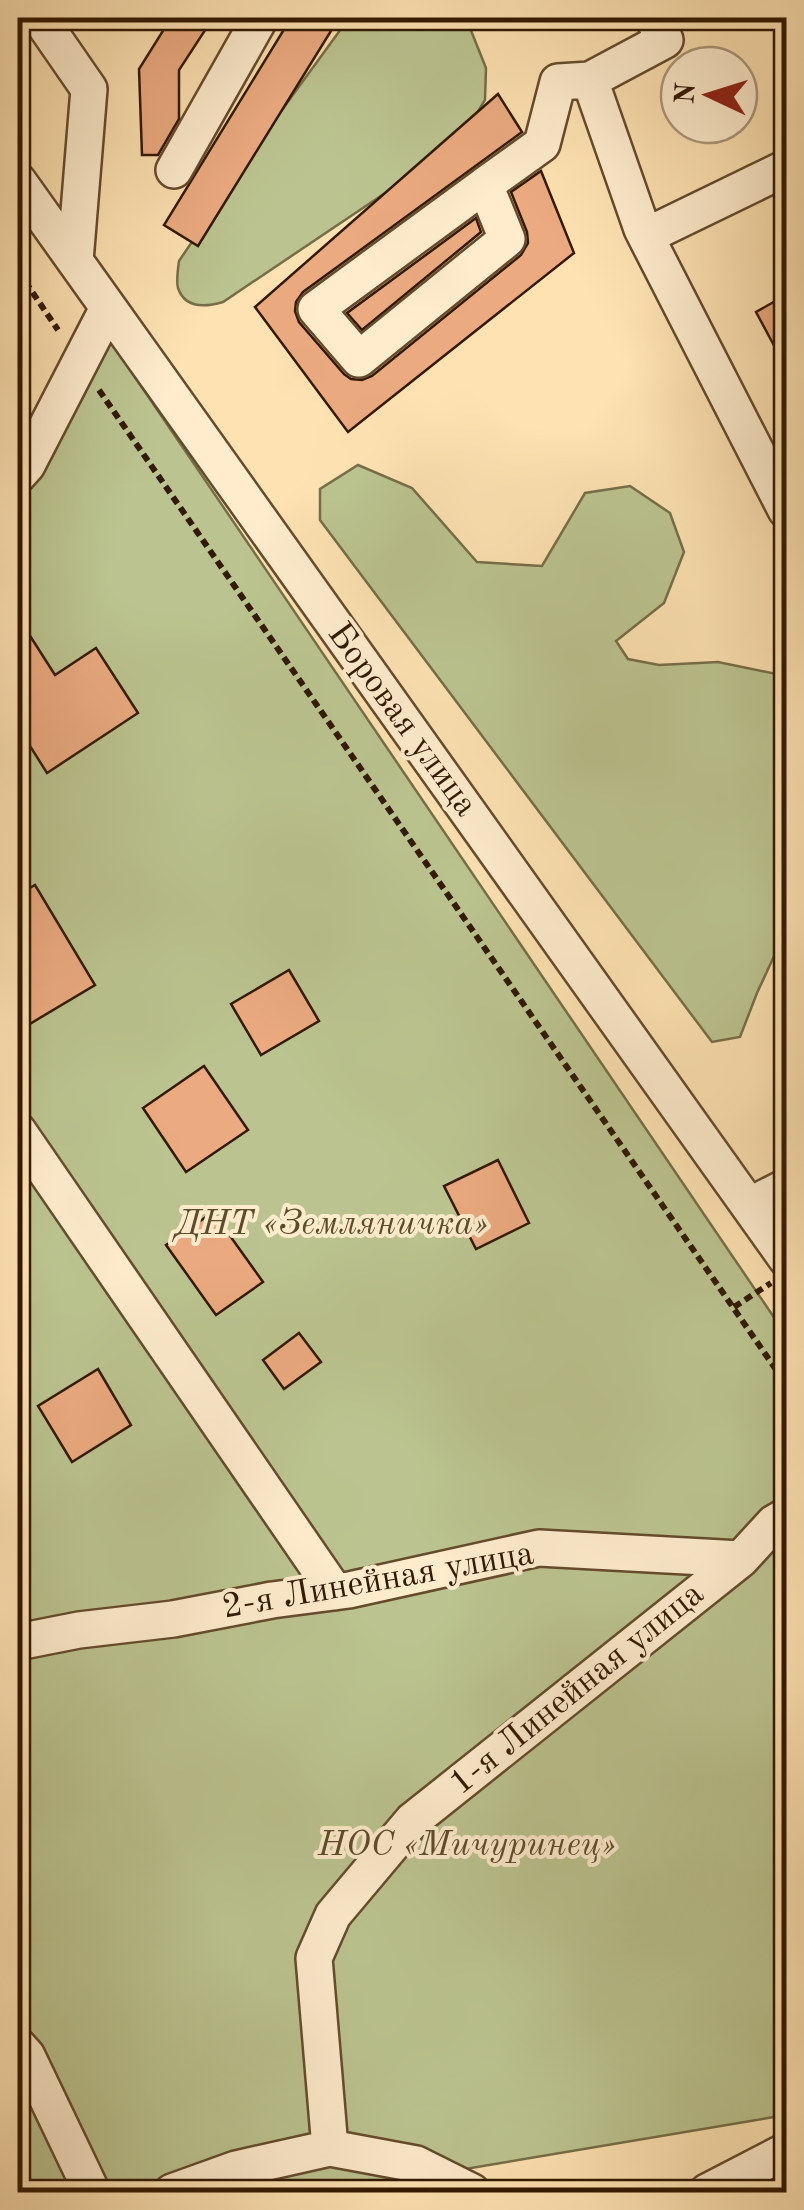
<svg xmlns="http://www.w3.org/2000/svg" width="804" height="2210" viewBox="0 0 804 2210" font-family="'Old Standard TT',serif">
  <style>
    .green { fill: #bbc490; stroke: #766e48; stroke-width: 2.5 }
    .building { fill: #ebaa80; stroke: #321900; stroke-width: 2.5 }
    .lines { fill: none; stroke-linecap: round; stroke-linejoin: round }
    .minor-casing { stroke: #654b2c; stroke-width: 40 }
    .path { stroke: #321900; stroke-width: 6; stroke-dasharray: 8 5; stroke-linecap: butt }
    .minor { stroke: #feeccd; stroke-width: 35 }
    .labels { text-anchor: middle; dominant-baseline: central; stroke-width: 8; stroke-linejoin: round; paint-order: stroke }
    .street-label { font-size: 35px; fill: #321900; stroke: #feeccd }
    .park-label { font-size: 35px; font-style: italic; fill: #5b4c2b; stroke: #feeccd }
  </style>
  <rect width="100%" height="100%" fill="#fee2b2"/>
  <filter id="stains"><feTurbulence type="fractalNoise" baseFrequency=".002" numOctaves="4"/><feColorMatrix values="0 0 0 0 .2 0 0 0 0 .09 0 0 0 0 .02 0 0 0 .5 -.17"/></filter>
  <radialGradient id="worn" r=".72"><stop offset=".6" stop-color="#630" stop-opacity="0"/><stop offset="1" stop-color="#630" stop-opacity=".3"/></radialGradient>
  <path class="green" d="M349,18H466L486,68L485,100L458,144L223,302C206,307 185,309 178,288C176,281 178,269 179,261L279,114Z
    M101,327L786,1335V1431L779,1435L786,1446V2115L453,2171L461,2192H18V464Z
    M358,465L412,488L477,562L542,566L585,493L630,486L670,513L684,552L664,603L616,641L628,659L659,665L718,662L786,676V930L757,993L740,1037L712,1042L320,520V489Z"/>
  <path class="building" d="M171,18H213L179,70V119L158,155H142L139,69Z
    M291,18H339L198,246L164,225Z
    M498,94L522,132L303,292L296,302L295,311L299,322L344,374L351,379L362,380L372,376L521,255L528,243L527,232L511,192L541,171L574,253L348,432L255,307Z
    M476,218L481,232L362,330L347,313Z
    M786,295V368L756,312Z
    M18,617L55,675L96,648L138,713L47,773L18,727Z
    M35,885L95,985L18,1031V895Z
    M289,970L319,1021L261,1055L231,1004Z
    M204,1066L248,1130L186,1172L143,1108Z
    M498,1160L529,1223L476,1249L444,1186Z
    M213,1212L263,1282L216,1315L166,1245Z
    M299,1333L321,1362L284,1389L263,1360Z
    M98,1369L131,1425L72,1462L38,1406Z"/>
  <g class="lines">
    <g class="minor-casing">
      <path id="minor" d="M40,18L89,89L75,261
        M590,80L642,229L786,510
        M174,170L260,18
        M18,181L786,1258
        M485,185L507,239L359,359L316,309Z
        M485,185L542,144L558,82L590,80L665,40L653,18
        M646,236L786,168
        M18,475L27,465L108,308
        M18,1131L335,1592
        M749,1206L786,1187
        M18,1642L79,1630L173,1619L272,1600L349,1590L539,1548L741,1559
        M18,2046L27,2056L92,2192
        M330,2148L314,1958L333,1915L412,1821L741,1559L774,1523L786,1516
        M172,2192L236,2169L330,2148L416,2164L472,2192
        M707,2192L786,2151"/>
    </g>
    <path class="path" d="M18,271L58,330
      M99,390L786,1384
      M734,1307L771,1283"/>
    <use href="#minor" class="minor"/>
  </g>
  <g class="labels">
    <g class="street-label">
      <text transform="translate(402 720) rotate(54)">Боровая улица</text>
      <text transform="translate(378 1581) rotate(-10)">2-я Линейная улица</text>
      <text transform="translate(577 1689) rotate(-39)">1-я Линейная улица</text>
    </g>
    <g class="park-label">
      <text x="332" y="1224">ДНТ «Земляничка»</text>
      <text x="467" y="1845">НОС «Мичуринец»</text>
    </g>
  </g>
  <rect width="804" height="2210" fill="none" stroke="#fee2b2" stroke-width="60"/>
  <rect x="20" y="20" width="764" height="2170" fill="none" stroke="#321900" stroke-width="5"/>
  <rect x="30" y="30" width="744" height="2150" fill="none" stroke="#321900" stroke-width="2.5"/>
  <g transform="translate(709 95) rotate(274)"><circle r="48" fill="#feeccd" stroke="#ac987b" stroke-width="2.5"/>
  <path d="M0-8L18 38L0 25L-18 38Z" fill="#8f2418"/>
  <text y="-15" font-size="28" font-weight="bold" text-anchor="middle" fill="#321900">N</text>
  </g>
  <rect width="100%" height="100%" filter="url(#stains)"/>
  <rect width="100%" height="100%" fill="url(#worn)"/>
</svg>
